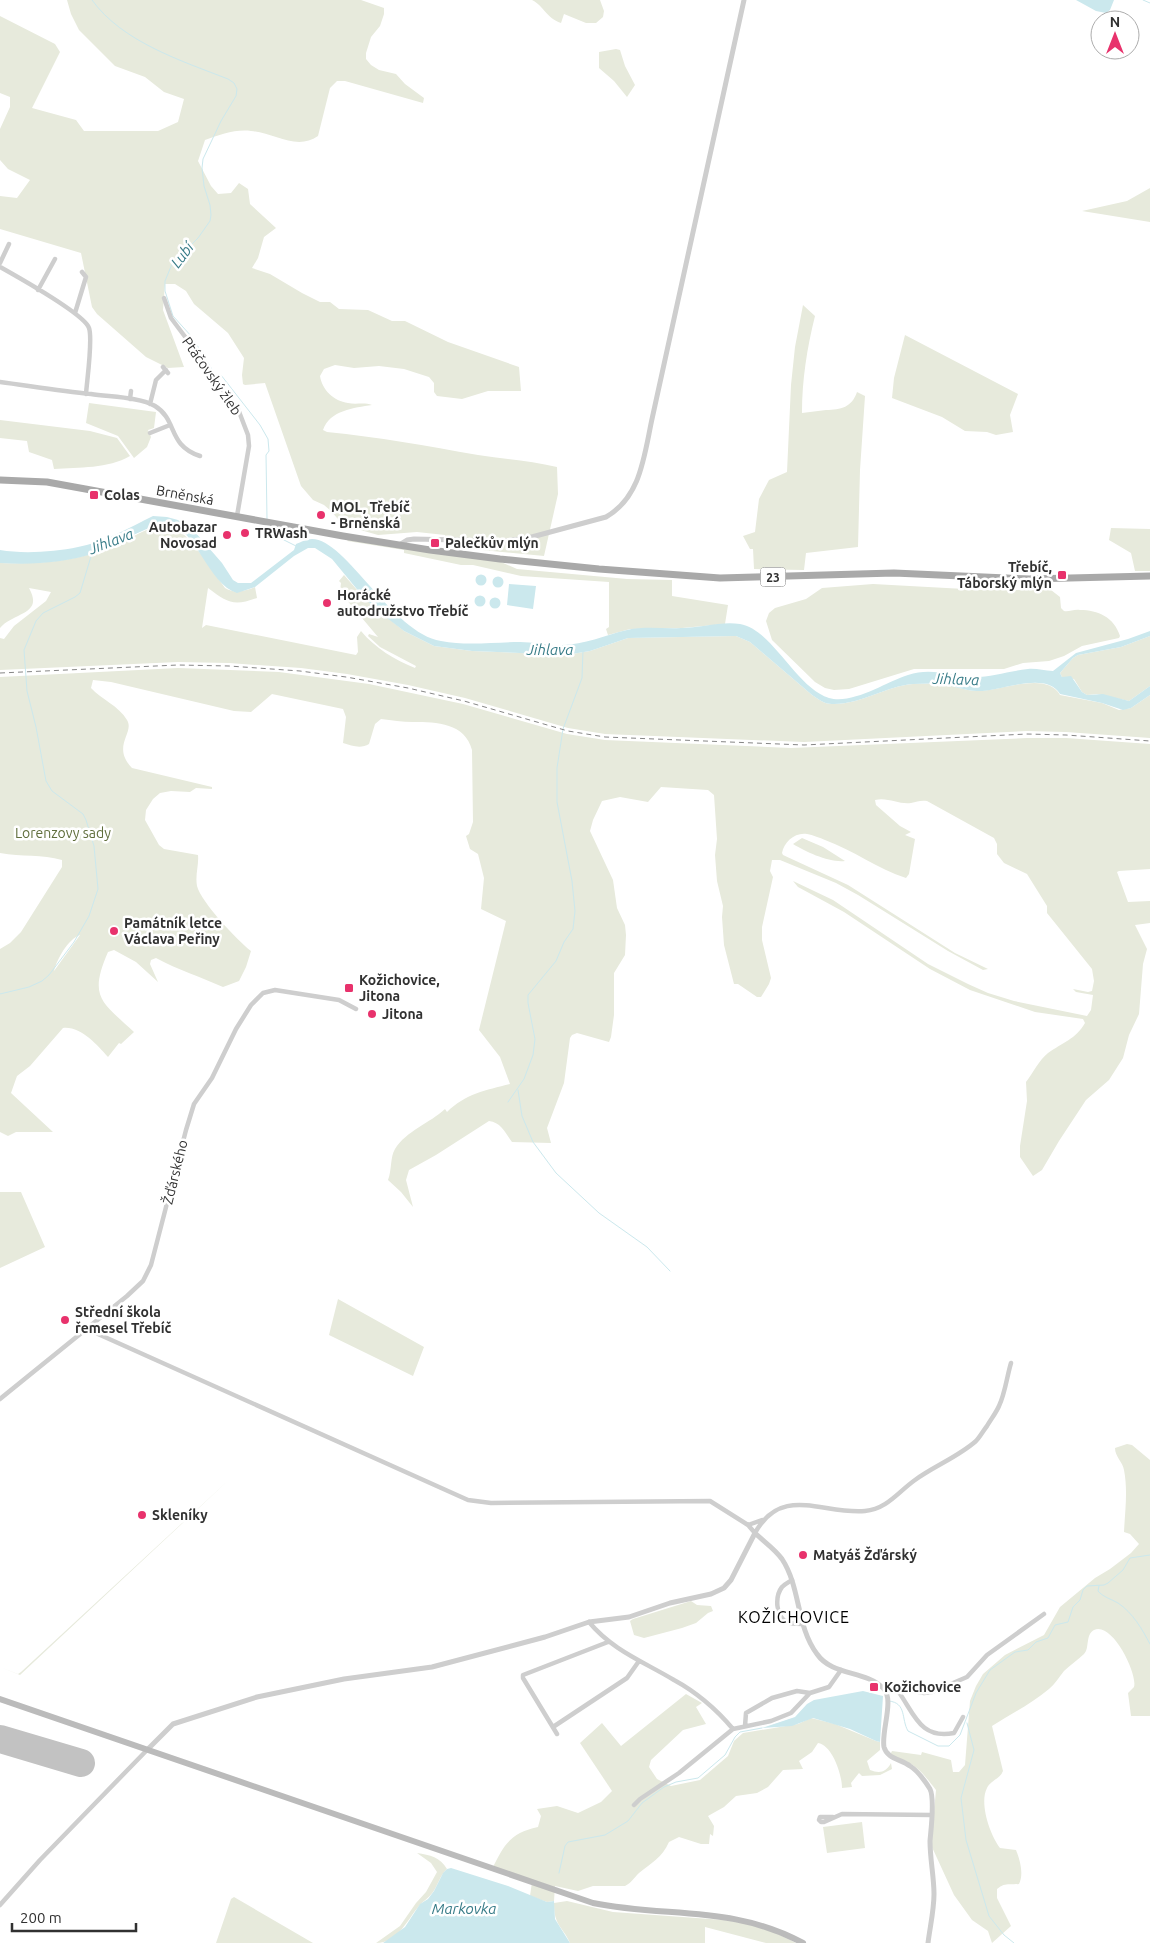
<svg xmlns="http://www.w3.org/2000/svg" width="1150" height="1943" viewBox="0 0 1150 1943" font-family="Ubuntu,sans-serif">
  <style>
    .green { fill: #e7eadc; fill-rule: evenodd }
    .water { fill: #cbe8ed }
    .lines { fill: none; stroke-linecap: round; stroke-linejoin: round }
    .stream { stroke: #cbe8ed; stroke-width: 1 }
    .runway { stroke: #c2c2c2; stroke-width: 28 }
    .minor { stroke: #cecece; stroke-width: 4.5 }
    .tertiary { stroke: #cecece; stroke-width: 5 }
    .secondary { stroke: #bbb; stroke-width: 6 }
    .primary { stroke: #a9a9a9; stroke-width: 7 }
    .rail { stroke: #868686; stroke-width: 1; stroke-dasharray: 5 4; stroke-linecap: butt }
    .poi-dot { fill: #e8326c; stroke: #fff; stroke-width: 2 }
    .labels { text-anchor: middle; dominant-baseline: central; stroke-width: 5; stroke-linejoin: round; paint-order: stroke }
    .shield { fill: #fff; stroke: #6f6f6f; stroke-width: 1 }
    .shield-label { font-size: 12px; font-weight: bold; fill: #313131 }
    .street-label { font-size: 14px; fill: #313131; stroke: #fff }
    .poi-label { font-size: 14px; font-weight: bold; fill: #313131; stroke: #fff; text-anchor: start }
    .park-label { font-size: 14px; fill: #606e3c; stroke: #fff }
    .water-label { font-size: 15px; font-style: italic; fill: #387c88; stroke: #fff }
    .quarter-label { font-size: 16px; letter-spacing: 1px; fill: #000; stroke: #fff }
  </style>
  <rect width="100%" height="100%" fill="#fff"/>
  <path class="green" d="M67,0H361L384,8V14L380,26L371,37L366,53V59L371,65L379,70L396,74L405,84L424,98L423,103L345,81H337L330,88L318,136C297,151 274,133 251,131C235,129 220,135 205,140L198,161L211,186L218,194L231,193L239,183L248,189L250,204L276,228L264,237L258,258L252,268L270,274L302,293L320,302H330L339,309L368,310L392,321H405L448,342L519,367L521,391H488L462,399L437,396L434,392V383L429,377L404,369L379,366L354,368L335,365L324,369L320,376C322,390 334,401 348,403C356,405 364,402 372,405C354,408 330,410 323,430L327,432C378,437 427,446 478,455C504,459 531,461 557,467L558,494L544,556L451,547L445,535L417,532L378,535L343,525L331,511L324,505L313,500L301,486L265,383L245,385L243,384L242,375L244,358L228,333L194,304L186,291L175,284H165L163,310L184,367L168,368L146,357L97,314L92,307L81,253L0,229V196L17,198L30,180L8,169L0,160V129L10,107V97L0,93V16L55,44L60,52L32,108L76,120L84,131H158L178,122L184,99L164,92L145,77L115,66L79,30L71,14Z
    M532,0H600L604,11L603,17L596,23H586L564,14L561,23C546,18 545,7 532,0Z
    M616,49L620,50L625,66L635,85L627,97L614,81L599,68V52Z
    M1150,188V222L1082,211L1127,201Z
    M803,305L815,316C807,348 802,380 802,413C810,412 818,411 826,410C841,410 852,407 857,392L865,396L860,470L858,547L806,553L804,570L754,569L753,549H750L743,536L755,532L759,499L769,480L787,472L791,385L795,347Z
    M905,335L1018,394L1010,415L1013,432L996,435L987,432L965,431L942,417L892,398L894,378Z
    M89,403L156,412L154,428L148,430L151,437L147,447L134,458L118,436L86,423Z
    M0,420L90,431L117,438L130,456C108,469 79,467 54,469L52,460L29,452L27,441L0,438Z
    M166,524C186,527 212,570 225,588C234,594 246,591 255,587L257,598C233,607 227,602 208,588L202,628L206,625L356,655L358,652L357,637L361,631C375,648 395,660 415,668L416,666L380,647L368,636L369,634L378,637L340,592L341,583L339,581L344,575L365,599L404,631L434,646L472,651L566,655L590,651L628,638L736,636L750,642L812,695C818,699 824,704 832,704C860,705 886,686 913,684C922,684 931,683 940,684C953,685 965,691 977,691C999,692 1046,670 1060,695L1102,703L1119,710L1131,708L1150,695V738L1066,732L1027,731L804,742L605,734L568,728L465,698L408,685L347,674L301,668L229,663L178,662L0,670V638L4,639L14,626L46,601L51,592L29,588C44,615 14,612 0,628V563C38,564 77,562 113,546C131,539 146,527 166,524Z
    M1111,528L1150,529V571H1135L1131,553L1109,540Z
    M348,540L501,562L517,569L627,579L672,580V596L728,605L725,624L682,628L630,629L608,635L606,629L609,627V582L521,576L473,565H461L404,553V550L347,541Z
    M873,584L983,590H1051L1060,597L1061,608L1064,611C1069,612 1074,609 1080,610C1098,610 1114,617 1120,636L1119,638L1082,646L1064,656L1049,661L1023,663L1004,669H914L849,689L834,690L825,688L815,682L772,640L766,621L769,613L775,608L806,599L822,588Z
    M1150,636V686L1129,701L1097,694L1087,695L1082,692L1074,679L1062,677L1060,673L1073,658L1078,655L1121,647Z
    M178,668L279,672L369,684L463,704L567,734L605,740L791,748L1027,738H1066L1150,744V869L1119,871L1117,872L1128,902L1150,901V923L1135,925L1147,949L1143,964L1139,1014L1129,1035L1123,1058L1109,1080L1086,1100L1059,1141L1042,1170L1033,1176L1020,1157V1146L1027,1101L1026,1082C1033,1073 1039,1060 1048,1053C1062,1043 1076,1039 1085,1023L1083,1019L1035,1012L970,990L930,969L844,912L798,887L793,881L833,900L928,964L968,984L988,993L1014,1001L1087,1016L1091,1010L1093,995L1076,992L1073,989L1088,992L1092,991L1094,981L1092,969L1047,913V906L1027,874L1004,863L997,854V844L994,838L927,801C920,800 917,802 911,803C900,805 888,797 875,800L876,805L900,826L911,832L905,835L915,839L909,874L906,878C878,869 853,850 825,840C820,838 813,835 807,834C795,832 784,842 782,853L783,855L848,885L955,953L988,969L983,970L948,951L858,895L836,883L780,860H772L770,871L773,877L762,927V940L771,978L769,984L761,997H757L738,984H734L724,945L722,917L723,906L717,881L715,855L717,839L714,795L708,790L661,787L648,802L620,797L602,801L593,820L590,831L613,880L617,908L625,925L626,935L625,955L614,973V1015L611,1037L609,1042L577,1033L572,1035L570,1038L564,1083L547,1128L551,1143L512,1142C506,1134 501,1122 489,1121L436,1155L409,1170L406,1180L413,1207L401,1192L388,1180C392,1170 390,1157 395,1149C406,1131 430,1123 445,1109L447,1112C465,1094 486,1090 510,1084L500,1057L479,1030L506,921L481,909L484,878L478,854L470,849L466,836L469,834L473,822L472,750C465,723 437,722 413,722C402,722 392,720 381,719L375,724L369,744C361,749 352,746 343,743L346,717L343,709L272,694L251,712L234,711L111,682L93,680L91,688C101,699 119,706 127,720C135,733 111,746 132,768L212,787V789L196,788L190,792L171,791L160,793L153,799L146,810L145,820L159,845L164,849L198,855C199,865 195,875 197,886C201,902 237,940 251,951L246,967L239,981L223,987C201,977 178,970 156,958L151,960L150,964L158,982L136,962L114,950L108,952C88,998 102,1002 134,1032L121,1044L119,1043L108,1057C97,1045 81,1026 63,1028L30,1066L17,1076L11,1093L53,1132H16L8,1136L0,1132V949L10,943L21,932L62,867V860C42,854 22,857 0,853V677ZM80,935L54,971C57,959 68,939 80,935Z
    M802,838L823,847L845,861C830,863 806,852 793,844Z
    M0,1192H21L45,1247L0,1268Z
    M338,1299L424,1347L413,1376L329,1335Z
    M1127,1444L1132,1445L1150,1460V1716H1131L1128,1693L1134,1687C1138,1674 1112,1621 1094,1630C1085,1635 1090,1648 1084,1654C1078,1660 1070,1665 1064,1671C1059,1677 1055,1684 1049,1689C1031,1704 1011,1714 992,1726L1003,1771C1000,1779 991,1780 987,1788C979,1803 990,1835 1000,1848L1016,1850C1020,1860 1024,1874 1019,1884C1009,1885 1005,1882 997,1889V1898L1011,1926L992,1943L988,1931L972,1920L954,1895L931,1845L936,1790C918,1767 917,1765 890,1755L892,1751L921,1755L922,1752L951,1760L953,1772H959L965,1765L970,1701L976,1686L983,1674L1005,1655L1044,1635L1060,1607L1095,1578L1110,1569L1131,1553L1139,1544L1130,1534L1124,1532C1125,1511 1128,1490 1124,1470C1123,1462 1115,1457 1115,1448Z
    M232,1477L20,1675L0,1667L18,1674L21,1672Z
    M691,1601L697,1605L711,1606L713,1611L708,1613L696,1623L682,1628L644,1638L634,1635L630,1621L633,1619Z
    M686,1694L702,1703L696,1707L706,1724L683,1730L651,1760L649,1767L657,1779L671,1786L700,1780L728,1756L734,1741L743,1733L798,1724L811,1718L835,1724L876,1741L880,1742V1750L867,1761L870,1770C880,1774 886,1772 891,1763L892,1769L880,1775L862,1776L859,1773L851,1783L852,1787L842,1788C842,1774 832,1745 818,1743L812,1752L799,1761L803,1769L783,1770L768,1787L757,1793L736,1796L724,1807L708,1816L714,1826L713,1836L710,1834L709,1844H701L679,1837L669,1842C662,1858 651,1863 639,1873C634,1878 631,1883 625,1886H593L578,1891L555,1886L554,1901L547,1902L530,1896L532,1882L492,1869C504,1845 510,1833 538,1827L541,1816L537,1809L557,1806L578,1813L601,1802L612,1791L580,1743L602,1723L621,1746Z
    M862,1822L865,1848L827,1853L823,1827Z
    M417,1853C430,1855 440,1857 447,1869C440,1875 438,1885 433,1892C429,1898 423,1901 419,1906C407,1920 398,1943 376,1943L400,1926L416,1903L426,1892L437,1872L431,1863Z
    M234,1897L313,1943H216L231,1899Z
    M567,1901L613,1912L724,1920L749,1924L776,1933L796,1943H766L705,1927V1943H570C562,1925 554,1926 554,1903Z"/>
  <path class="water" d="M1076,0H1114L1110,10L1106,13L1096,11Z
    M153,516L167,517L178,520L195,532L222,563L233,580L238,583H251L294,550L296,544C301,542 307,539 312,539C346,539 392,633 441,641C467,646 494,642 520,642C534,642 548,646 562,645C584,645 605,635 627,630C644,626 664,629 681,628C700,628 721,621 740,624C772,629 796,688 829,698C852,705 886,682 908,675C931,667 951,676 974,677C992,677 1009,671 1028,669C1036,668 1044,671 1053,671L1076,653L1128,639L1150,631V636L1121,647L1078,655L1073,658L1060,673L1062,677L1071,676L1082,692L1087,695L1103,694L1129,701L1150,686V695L1131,708L1123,710L1102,703L1060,694C1046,670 999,692 977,691C965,691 952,685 940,684C931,683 922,684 913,684C886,686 860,705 832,704C824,704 818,699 812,695L750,642L736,636L628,638L590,651L566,655L472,651L434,646L404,631L387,618L365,599L332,559L315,548H308L294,556L255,587L237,593C208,584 197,530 169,524C153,521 113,548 95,553C64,563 32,565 0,563V550C23,554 54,552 78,547C104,542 129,528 153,516Z
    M475.5 580a5.5 5.5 0 1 1 11 0a5.5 5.5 0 1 1-11 0Z
    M492.5 582a5.5 5.5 0 1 1 11 0a5.5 5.5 0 1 1-11 0Z
    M509,584L536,586L533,609L507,605Z
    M474.5 601a5.5 5.5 0 1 1 11 0a5.5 5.5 0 1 1-11 0Z
    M489.5 603a5.5 5.5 0 1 1 11 0a5.5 5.5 0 1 1-11 0Z
    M863,1691L883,1696L880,1742L876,1741L850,1729L813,1718L792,1726L762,1728L795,1717L807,1704L814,1700Z
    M451,1868L508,1886L547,1902L554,1901L555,1919L570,1943H383L405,1927L420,1904L428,1899L434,1891L443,1873L447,1869Z"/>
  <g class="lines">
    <path class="stream" d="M92,0C122,42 182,61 228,79L234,83L237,89L236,96L221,121L203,159L202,168L204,186L210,205L211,215L210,221L198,238L172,264L165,281V291L173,316L192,337L216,376L221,375L260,425L268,439L269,451L266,455L267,519
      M1143,0L1150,3
      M267,525L278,537L296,546
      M0,994L29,987L42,981L49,975L74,942L89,916L98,889L94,846L86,820L83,814L52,791L46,781L36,727L27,691L24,650L36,621L43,613L75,597L80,593L92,553
      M518,1090L522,1116L533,1142L556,1173L599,1213L647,1247L670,1271
      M508,1102L524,1079L533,1055L535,1039L528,1003V995L556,961L564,942L573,929L575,911L572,881L557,802V768L563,729L582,678L583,651
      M1099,1586L1098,1591C1103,1597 1111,1599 1118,1603C1133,1613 1142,1629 1150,1644
      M889,1701C907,1703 901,1719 908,1731L938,1746H949L960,1735L976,1693L990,1670L1015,1652L1028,1650L1036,1642L1048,1638L1055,1625L1068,1622L1073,1607L1080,1600L1083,1590L1087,1586L1104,1585L1108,1583L1123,1570L1130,1558L1150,1555
      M967,1723L974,1750L961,1798L966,1840L989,1916L1004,1935L1014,1943
      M559,1873L565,1846L568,1842L605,1835L628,1821L642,1803L664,1787L676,1782L698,1778L725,1755L735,1737L740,1732L762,1728"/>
    <path class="runway" d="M0,1739L81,1763"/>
    <path class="minor" d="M0,263L9,244
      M0,267C16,276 84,314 89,328C93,339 87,380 86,394
      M38,290L55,259
      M164,298L171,318L192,346L202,364L238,409L248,435L249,446L237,516
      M75,313L86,277L82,272
      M163,367L168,373
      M0,382C30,386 61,391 91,394C110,397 140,397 155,406C178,420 167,445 200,456
      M130,399L131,391
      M150,404L156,380L166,370
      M150,433L170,425
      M88,1327L98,1334L468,1500L491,1503L710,1501L748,1525L755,1533C782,1484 823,1515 865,1511C887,1509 898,1492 915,1480C934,1466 958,1457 976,1441C980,1437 983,1431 987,1426C991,1419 996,1413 999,1406C1005,1394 1007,1376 1011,1363
      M0,1399L127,1296L143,1281L151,1265L186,1130L194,1104L212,1078L236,1029L251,1005L263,993L275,990L339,1000L356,1009
      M748,1525L762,1520
      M792,1580C789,1582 785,1584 782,1587C775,1596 775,1616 787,1622C791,1624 797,1624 802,1624
      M589,1622C612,1650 644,1662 674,1680C696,1692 717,1710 733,1729
      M885,1691L909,1690L924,1693L932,1692L967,1677L987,1655L1044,1614
      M898,1691C914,1713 920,1740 954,1733L963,1717
      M745,1726L746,1713L772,1698L797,1691L810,1693
      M553,1727L627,1678L639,1661
      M557,1734L523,1678V1675L608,1642
      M634,1805L640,1799L679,1773L733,1729L771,1721L791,1713L810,1693L829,1687L841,1670
      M833,1817H820L819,1820L821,1822H824L842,1814L931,1815
      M0,1905L40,1860L147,1750"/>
    <path class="tertiary" d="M399,545L407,540L414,539L503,541L528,538L606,517C641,497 644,456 652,419L744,0
      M147,1750L173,1724L257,1697L344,1679L432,1667L545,1637L589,1622L629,1617L670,1603L711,1594L724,1588L731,1580L755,1533C763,1541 775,1549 782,1559C801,1588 796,1626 817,1654C832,1676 865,1670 883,1688C895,1699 881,1731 884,1747C887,1759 901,1759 910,1766C918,1771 925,1781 930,1789C935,1799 931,1829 930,1841C930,1859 934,1877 934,1894C934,1910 930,1927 928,1943"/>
    <path class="secondary" d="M0,1699L593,1903C667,1918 733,1905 803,1943"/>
    <path class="primary" d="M0,480L47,482L343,536L430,550L500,559L599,569L720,578L894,573L1030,579L1150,576"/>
    <path class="rail" d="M0,673L178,665L229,666L300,671L346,677L408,688L464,701L568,731L605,737L804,745L1027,734L1066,735L1150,741"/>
  </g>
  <g class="poi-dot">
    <rect x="89" y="490" width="10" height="10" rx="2.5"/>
    <circle cx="321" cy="515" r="5"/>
    <circle cx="245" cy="533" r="5"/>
    <circle cx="227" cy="535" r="5"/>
    <rect x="430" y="538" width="10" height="10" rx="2.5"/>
    <rect x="1057" y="570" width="10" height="10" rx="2.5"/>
    <circle cx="327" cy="603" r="5"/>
    <circle cx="114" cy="931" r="5"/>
    <rect x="344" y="983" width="10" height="10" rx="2.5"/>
    <circle cx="372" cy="1014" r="5"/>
    <circle cx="65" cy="1320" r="5"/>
    <circle cx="142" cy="1515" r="5"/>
    <circle cx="803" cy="1555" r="5"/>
    <rect x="869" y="1682" width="10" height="10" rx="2.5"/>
  </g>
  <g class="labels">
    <rect class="shield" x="760.5" y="567.5" width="25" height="19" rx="4"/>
    <g class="shield-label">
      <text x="773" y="577">23</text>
    </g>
    <g class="street-label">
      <text transform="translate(212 376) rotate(55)">Ptáčovský žleb</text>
      <text transform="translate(185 495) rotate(10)">Brněnská</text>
      <text transform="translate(175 1172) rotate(-76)">Žďárského</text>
    </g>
    <g class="poi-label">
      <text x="104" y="495">Colas</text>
      <text x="331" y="507">MOL, Třebíč<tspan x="331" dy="16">- Brněnská</tspan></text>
      <text x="217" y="527" text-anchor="end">Autobazar<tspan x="217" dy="16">Novosad</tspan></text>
      <text x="255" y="533">TRWash</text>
      <text x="445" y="543">Palečkův mlýn</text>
      <text x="1052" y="567" text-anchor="end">Třebíč,<tspan x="1052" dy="16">Táborský mlýn</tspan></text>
      <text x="337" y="595">Horácké<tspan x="337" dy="16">autodružstvo Třebíč</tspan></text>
      <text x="124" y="923">Památník letce<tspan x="124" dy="16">Václava Peřiny</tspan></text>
      <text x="359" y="980">Kožichovice,<tspan x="359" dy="16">Jitona</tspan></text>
      <text x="382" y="1014">Jitona</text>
      <text x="75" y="1312">Střední škola<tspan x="75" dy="16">řemesel Třebíč</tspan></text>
      <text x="152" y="1515">Skleníky</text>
      <text x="813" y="1555">Matyáš Žďárský</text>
      <text x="884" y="1687">Kožichovice</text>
    </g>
    <g class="park-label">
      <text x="63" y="833">Lorenzovy sady</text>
    </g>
    <g class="water-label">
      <text transform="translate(182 255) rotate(-53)">Lubí</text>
      <text transform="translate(111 541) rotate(-21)">Jihlava</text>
      <text x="550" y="649">Jihlava</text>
      <text transform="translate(956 679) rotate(2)">Jihlava</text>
      <text x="464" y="1908">Markovka</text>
    </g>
    <g class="quarter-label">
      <text x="794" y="1617">KOŽICHOVICE</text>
    </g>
  </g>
  <g transform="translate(1115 35)"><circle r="24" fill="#ffffff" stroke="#adadad"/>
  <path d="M0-4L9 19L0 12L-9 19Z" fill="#e8326c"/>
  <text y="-8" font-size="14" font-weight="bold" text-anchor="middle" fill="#313131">N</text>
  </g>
  <path d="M12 1923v8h124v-8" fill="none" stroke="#313131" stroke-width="2.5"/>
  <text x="20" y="1923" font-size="15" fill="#313131" stroke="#ffffff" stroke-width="4" paint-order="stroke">200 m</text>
</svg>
